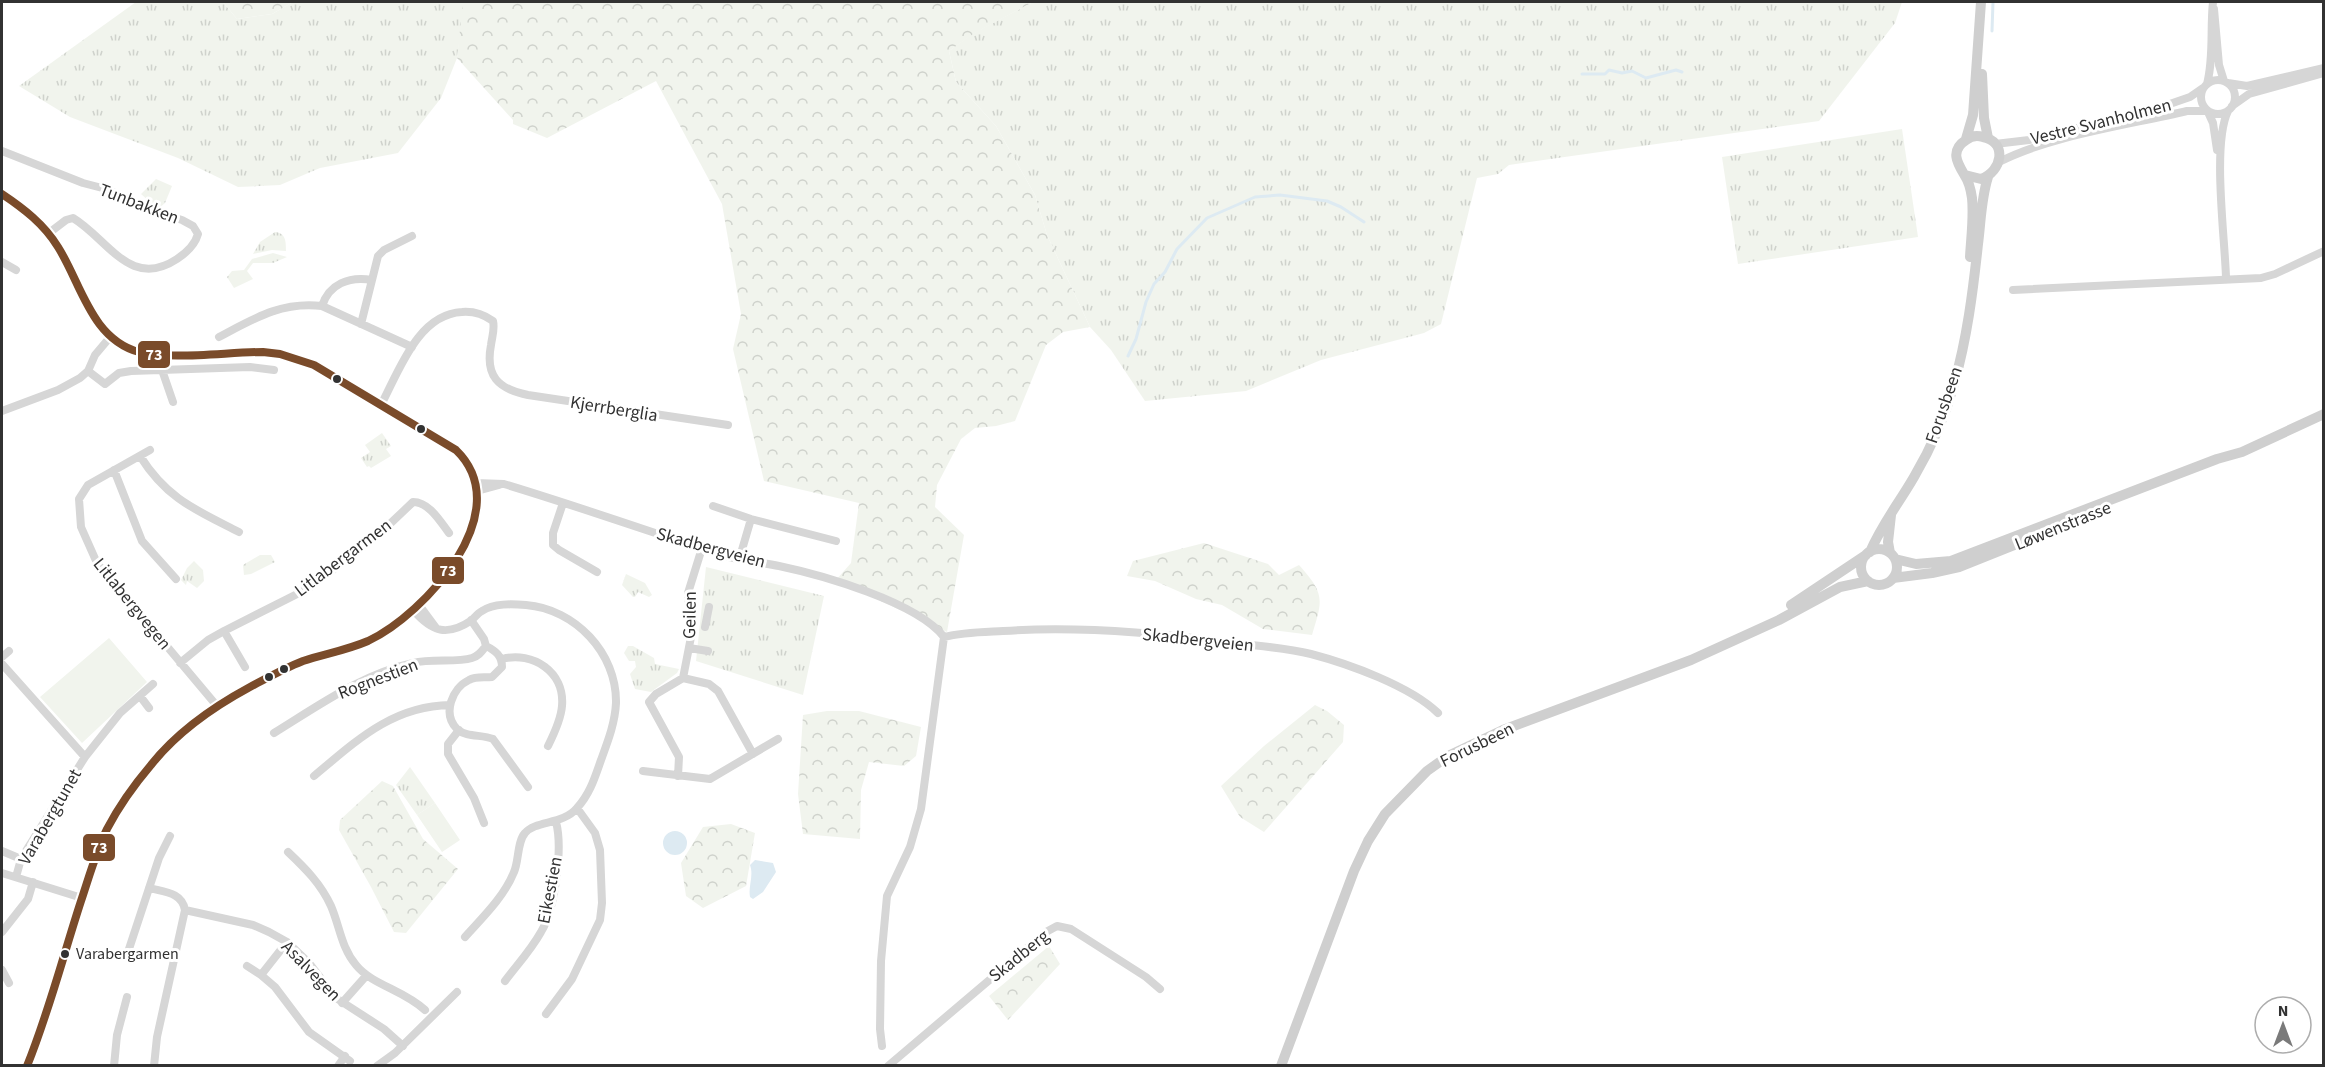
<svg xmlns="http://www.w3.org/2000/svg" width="2325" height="1067" viewBox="0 0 2325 1067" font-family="'Source Sans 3',sans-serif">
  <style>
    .grass { fill: url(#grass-tufts) }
    .forest { fill: url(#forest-crowns) }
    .pitch { fill: #f1f4ed }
    .water { fill: #ddeaf2 }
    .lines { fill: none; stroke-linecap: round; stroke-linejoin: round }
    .stream { stroke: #ddeaf2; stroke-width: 3 }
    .street { stroke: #d6d6d6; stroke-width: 8 }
    .secondary { stroke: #cfcfcf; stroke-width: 10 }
    .bus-1-casing { stroke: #fff; stroke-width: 12 }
    .bus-1 { stroke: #7a4b2a; stroke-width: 8 }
    .bus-dot { fill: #323232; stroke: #fff; stroke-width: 2 }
    .labels { text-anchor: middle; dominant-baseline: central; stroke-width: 6; stroke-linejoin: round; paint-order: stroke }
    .bus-label { font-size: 16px; fill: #323232; stroke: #fff; text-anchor: start }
    .street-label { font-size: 18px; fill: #323232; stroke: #fff }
    .line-badge { stroke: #fff; stroke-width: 2 }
    .badge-label { font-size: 16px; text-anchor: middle; font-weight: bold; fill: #fff }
  </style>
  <defs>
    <pattern id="grass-tufts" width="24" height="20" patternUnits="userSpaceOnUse" patternTransform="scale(1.5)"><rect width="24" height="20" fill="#f1f4ed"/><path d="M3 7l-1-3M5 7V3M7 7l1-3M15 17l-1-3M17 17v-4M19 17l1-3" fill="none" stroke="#cfd2cc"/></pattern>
    <pattern id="forest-crowns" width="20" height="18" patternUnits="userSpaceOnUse" patternTransform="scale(1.5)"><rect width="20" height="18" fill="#f1f4ed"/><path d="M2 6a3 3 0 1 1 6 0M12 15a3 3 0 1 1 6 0" fill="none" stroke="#cfd2cc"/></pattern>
  </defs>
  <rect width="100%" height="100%" fill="#fff"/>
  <path class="grass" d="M136,2H223L237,19L272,14L293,2H463L464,8L457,58L441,98L398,153L320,168L280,185L238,187L178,158L70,117L19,86Z
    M1033,2H1902L1895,23L1819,121L1509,165L1498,174L1477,178L1441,324L1424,333L1321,360L1246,391L1145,401L1111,350L1090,327L1047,235L1035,195L996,126L956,82L949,51L972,34Z
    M1902,129L1918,237L1738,264L1722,157Z
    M156,179L172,186L165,203L158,209L141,194Z
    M275,232C286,233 286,242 286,251L272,250L253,254L260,242Z
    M273,253L287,257L273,263H253L247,271L253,279L234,288L227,277L232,271L244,270L252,259Z
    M382,433L391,446L386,449L391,456L371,468L369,466L367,467L361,458L370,452L365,445Z
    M260,555H271L275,562L251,574L244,575L243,565Z
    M194,561L203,570L204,581L197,588L187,581L186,585L181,580L187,568Z
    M706,567L824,596L803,695L696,661Z
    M626,574L645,583L652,595L649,597L638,592L635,597H633L622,585Z
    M628,646H633L654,658L655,664L679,669L677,673L651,692L635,689L630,674L636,667L635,661H629L624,653Z
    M410,767L435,803L417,815L396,785Z"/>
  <path class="forest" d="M223,2H293L272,14L237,19Z
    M463,2H1033L973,34L949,51L956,82L996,126L1035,195L1047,235L1090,327L1063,332L1046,345L1015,421L996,426L975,428L961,439L937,485L935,507L964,535L947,632L836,580L851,563L859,503L764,481L733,349L741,314L722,204L656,81L547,138L513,124V120L457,58Z
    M1204,543L1268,564L1279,575L1299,565C1325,594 1323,599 1312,635L1263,629L1222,605L1196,599L1155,581L1127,576L1133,561Z
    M1315,705L1327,711L1344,725L1343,742L1264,832L1240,817L1221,786L1264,746Z
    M827,711H859L921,727L916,756L904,766L869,762L861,790L860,839L803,834L798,794L803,715Z
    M382,781L393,786L423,839L458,869L406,933L394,932L371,887L339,830L340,820Z
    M731,824L755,833L746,886L703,908L686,896L681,863L703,827Z
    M1049,946L1060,964L1008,1020L989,996Z"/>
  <path class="pitch" d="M109,638L147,682L82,743L40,697Z
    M435,803L460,840L442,852L417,815Z"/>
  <path class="water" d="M663 843a12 12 0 1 1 24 0a12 12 0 1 1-24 0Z
    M755,860L773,863L776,872L763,892L753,899L750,897C748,886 754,876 750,865Z"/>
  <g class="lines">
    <path class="stream" d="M1992,31L1993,2
      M1582,74H1605L1609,70L1622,73L1632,71L1646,78L1676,70L1682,72
      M1128,356L1136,339L1146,302L1154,284L1165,272L1177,249L1207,218L1255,197L1280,195L1327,201L1341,207L1364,222"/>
    <path class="street" d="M2214,9L2219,65L2224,81
      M2201 97a17 17 0 1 1 34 0a17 17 0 1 1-34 0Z
      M2228,83L2247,86L2324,68
      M2207,84C2214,57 2210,29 2213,2
      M2232,106L2249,94L2324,73
      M2208,112L2213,123L2217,150
      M1995,144L2029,140L2161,107L2190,97L2203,88
      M2,151L83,183L106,189L156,212L182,220L193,226L198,234C195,245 186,253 177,259C130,290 108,239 73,218L66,220L49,233
      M1999,162C2052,135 2128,125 2187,111H2208
      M2,194C23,208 44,224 58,247C81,283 91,339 139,352C171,360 228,352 263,352L280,354L314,365L456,450C519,511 425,614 368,641C347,650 325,654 303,661C285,668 267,678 250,687C213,707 177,732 151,765C134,785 119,806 107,829C96,852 89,877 81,901C63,956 49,1012 27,1066
      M2,262L16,270
      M2226,278C2225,238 2212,144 2228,111
      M2013,290L2261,278L2275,274L2324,251
      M322,306C329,284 349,276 372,280
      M361,324L378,256L384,250L412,236
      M219,337C253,319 282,301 322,306L412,347
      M162,370L173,402
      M88,371L105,384L119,373L131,371L250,367L274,370
      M381,405C399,371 418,314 462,312C474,311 483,314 493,321C495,329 492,337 491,345C485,376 498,389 528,395L728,425
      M2,411L58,390L80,378L88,371L95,355L111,336
      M150,450L88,485L79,499L81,527L97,563L217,706
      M140,456C167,499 196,510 239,532
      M114,470L142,541L176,579
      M475,483L504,484C577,506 648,531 721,555C740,561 759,562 779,566C822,575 917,602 944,637L921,809L910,847L887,896L881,961L880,1029L882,1046
      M477,491L499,485
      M563,503L553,533V545L559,550L597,572
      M713,506L751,519L836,541
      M739,560L751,519
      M419,605L436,628
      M413,610C432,632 447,637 472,620C475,617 478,613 482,611C494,603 512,604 526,605C575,609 617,653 616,703C615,723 608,741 601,760C595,777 590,794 577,808C563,825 536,820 525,833C517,842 519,861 514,872C504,897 482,918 465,937
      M471,620L484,639L486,646C496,651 502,656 502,667L492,677C484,678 476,676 469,680C452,688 442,714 457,729C467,738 482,734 493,739L528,787
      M705,627L709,607
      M224,631L245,667
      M944,637C963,632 983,632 1003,631C1077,626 1151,632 1225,642C1254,646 1283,647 1311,654C1349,664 1410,686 1438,713
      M689,648L708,651
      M2,657L9,651
      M502,659C533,651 565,672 562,706C561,719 554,734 548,746
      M180,663L208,640L224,631L309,588L375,538L413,502C429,502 440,521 449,533
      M2,664L85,757
      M683,678L691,637L688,593L702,548
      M140,696L149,708
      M459,730L448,744V754L474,798L484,823
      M274,733C318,706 362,674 413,663C432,658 456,663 472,658C479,656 482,651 486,646
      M643,771L710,779L778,739
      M314,776C356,741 392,706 450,705
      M678,776L679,757L649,702L656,694L683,678L709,684L718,691L753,754
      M2,851L21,859
      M288,852C305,868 321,884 331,906C340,927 341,947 356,965C372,985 404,990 425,1010
      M2,873L82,898
      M16,877L21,859L85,757L120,713L153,684
      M149,888C164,892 182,892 185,910L157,1037L154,1066
      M185,910L253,925L269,932L287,942L309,963L336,998L384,1029L403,1046
      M2,932L28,899L33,882
      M287,942L261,975L275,987L309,1032L350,1061
      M127,955L159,858L170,836
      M247,966L261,975
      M2,970L9,983
      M505,981C517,965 531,950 541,932C555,909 563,848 556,822
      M342,1003L366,976
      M546,1014L572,979L600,920L602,903L600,850L595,833L577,808
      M114,1066L117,1035L127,997
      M338,1066L345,1056
      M377,1066L395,1053L457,992
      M888,1066L1046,932L1057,926L1071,929L1146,977L1160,989"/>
    <path class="secondary" d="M1982,74L1984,118L1988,138
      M1966,139L1973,115L1981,2
      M1965,175L1981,179C2002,172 2008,142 1983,137C1977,135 1971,136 1966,140C1949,151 1958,164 1965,176C1969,182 1971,191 1972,198C1974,217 1971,238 1970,257
      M1861 567a18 18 0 1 1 36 0a18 18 0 1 1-36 0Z
      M1870,552C1882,524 1899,503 1914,477C1931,448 1945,417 1954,384C1967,339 1973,291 1978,244C1981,221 1981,199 1988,177
      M1890,553L1888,542L1891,515
      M1895,559L1916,564L1951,561L2217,459L2242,452L2324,414
      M1893,578L1932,573L1959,567L2095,513
      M1791,605L1866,555
      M1281,1066L1354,871L1368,841L1385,814L1427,771L1448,756L1503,730L1691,660L1779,620L1840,587L1868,581"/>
    <g class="bus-1-casing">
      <path id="bus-1" d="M2,194C23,208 44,224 58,247C81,283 91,339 139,352C171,360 228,352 263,352L280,354L314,365L456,450C519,511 425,614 368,641C347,650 325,654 303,661C285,668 267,678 250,687C213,707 177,732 151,765C134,785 119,806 107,829C96,852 89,877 81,901C63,956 49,1012 27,1066"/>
    </g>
    <use href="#bus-1" class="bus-1"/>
  </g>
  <g class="bus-dot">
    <circle cx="337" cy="379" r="5"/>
    <circle cx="421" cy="429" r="5"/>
    <circle cx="284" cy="669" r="5"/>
    <circle cx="269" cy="677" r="5"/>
    <circle cx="65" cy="954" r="5"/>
  </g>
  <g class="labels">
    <g class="bus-label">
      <text x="76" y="954">Varabergarmen</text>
    </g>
    <g class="street-label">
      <text transform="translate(2101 122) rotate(-14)">Vestre Svanholmen</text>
      <text transform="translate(139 204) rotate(21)">Tunbakken</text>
      <text transform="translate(1944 405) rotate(-71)">Forusbeen</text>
      <text transform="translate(614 409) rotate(9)">Kjerrberglia</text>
      <text transform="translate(2063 526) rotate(-22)">Løwenstrasse</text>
      <text transform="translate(711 548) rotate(15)">Skadbergveien</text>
      <text transform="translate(343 558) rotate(-37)">Litlabergarmen</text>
      <text transform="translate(132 604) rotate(51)">Litlabergvegen</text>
      <text transform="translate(690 615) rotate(-89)">Geilen</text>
      <text transform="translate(1198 640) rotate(6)">Skadbergveien</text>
      <text transform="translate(378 679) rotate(-21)">Rognestien</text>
      <text transform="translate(1477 745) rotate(-26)">Forusbeen</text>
      <text transform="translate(50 817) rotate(-60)">Varabergtunet</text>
      <text transform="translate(550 890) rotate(-79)">Eikestien</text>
      <text transform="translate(1019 956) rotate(-39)">Skadberg</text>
      <text transform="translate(311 971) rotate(46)">Asalvegen</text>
    </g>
  </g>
  <g class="line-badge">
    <rect x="137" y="340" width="34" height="29" rx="6" fill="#7a4b2a"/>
    <rect x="431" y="556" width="34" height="29" rx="6" fill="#7a4b2a"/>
    <rect x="82" y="833" width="34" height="29" rx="6" fill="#7a4b2a"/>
  </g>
  <g class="badge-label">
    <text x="154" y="360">73</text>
    <text x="448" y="576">73</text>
    <text x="99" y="853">73</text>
  </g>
  <rect width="2325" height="1067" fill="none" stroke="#323232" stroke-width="6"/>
  <g transform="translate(2283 1025)"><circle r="28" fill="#ffffff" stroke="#adadad" stroke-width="1.5"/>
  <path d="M0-4.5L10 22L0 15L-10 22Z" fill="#7a7a7a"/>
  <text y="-9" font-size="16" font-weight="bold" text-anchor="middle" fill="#323232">N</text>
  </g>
</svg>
